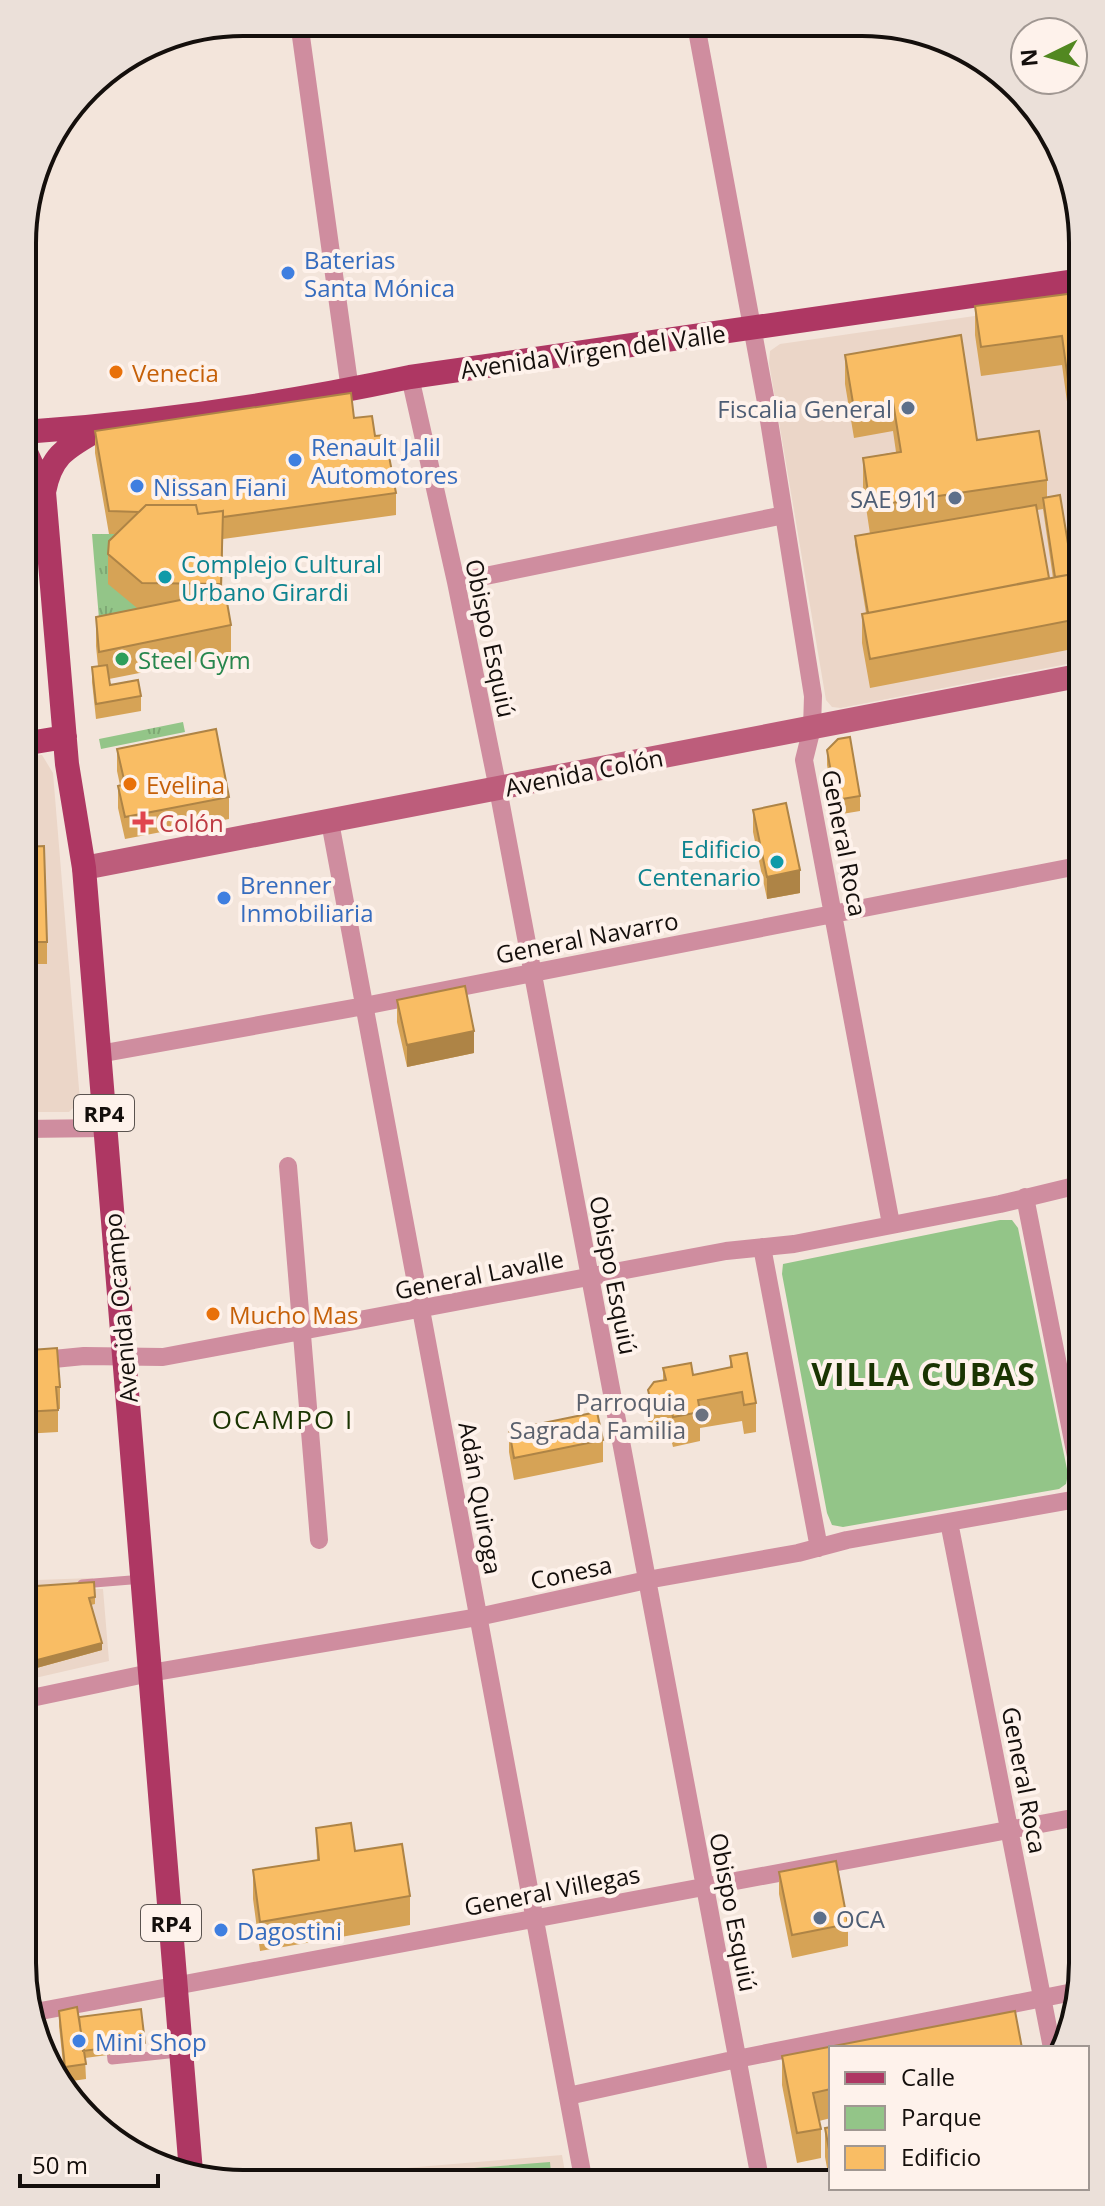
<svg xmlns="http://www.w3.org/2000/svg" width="1105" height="2206" viewBox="0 0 1105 2206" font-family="'Open Sans',sans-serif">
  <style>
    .built { fill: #ebd6c8 }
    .grass { fill: url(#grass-tufts) }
    .park { fill: #93c588 }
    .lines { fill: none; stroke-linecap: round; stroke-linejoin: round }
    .lane { stroke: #cf8d9f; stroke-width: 9 }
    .street { stroke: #cf8d9f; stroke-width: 18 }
    .secondary { stroke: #bd5d7b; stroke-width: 24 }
    .primary { stroke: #ae3763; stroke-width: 24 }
    .wall { fill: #d6a356; fill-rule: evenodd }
    .shaded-wall { fill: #ae8446 }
    .building { fill: #f9bd64; stroke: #ae8446; stroke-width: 2 }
    .shop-dot { fill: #3f7fe0; stroke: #fef2eb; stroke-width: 3 }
    .food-dot { fill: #e8710a; stroke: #fef2eb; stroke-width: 3 }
    .service-dot { fill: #5c6f8a; stroke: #fef2eb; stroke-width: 3 }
    .culture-dot { fill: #0f9aa8; stroke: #fef2eb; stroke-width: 3 }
    .leisure-dot { fill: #2e9e5b; stroke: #fef2eb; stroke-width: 3 }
    .health-dot { fill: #e0444e; stroke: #fef2eb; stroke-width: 3 }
    .worship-dot { fill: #6b7280; stroke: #fef2eb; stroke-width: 3 }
    .labels { text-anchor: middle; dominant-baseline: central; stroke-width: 8; stroke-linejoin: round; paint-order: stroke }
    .shield { fill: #fef2eb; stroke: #5a534f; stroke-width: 2 }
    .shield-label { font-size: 22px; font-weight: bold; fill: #140f0c }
    .shop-label { font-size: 24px; fill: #366cbe; stroke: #fef2eb; text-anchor: start }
    .street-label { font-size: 24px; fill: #140f0c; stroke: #fef2eb }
    .food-label { font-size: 24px; fill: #c56008; stroke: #fef2eb; text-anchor: start }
    .service-label { font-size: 24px; fill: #4e5e75; stroke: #fef2eb; text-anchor: end }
    .culture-label { font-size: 24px; fill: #0d838f; stroke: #fef2eb; text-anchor: start }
    .leisure-label { font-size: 24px; fill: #27864d; stroke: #fef2eb; text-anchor: start }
    .health-label { font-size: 24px; fill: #be3a42; stroke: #fef2eb; text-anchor: start }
    .worship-label { font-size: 24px; fill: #5b616d; stroke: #fef2eb; text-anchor: end }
    .neighbourhood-label { font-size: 26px; letter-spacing: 2px; fill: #1a3402; stroke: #fef2eb }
    .district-label { font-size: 32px; font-weight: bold; letter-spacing: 2px; fill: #1a3402; stroke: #fef2eb }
    .rim { fill: none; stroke: #140f0c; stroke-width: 4 }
  </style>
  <defs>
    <pattern id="grass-tufts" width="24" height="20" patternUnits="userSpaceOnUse" patternTransform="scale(2)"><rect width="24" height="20" fill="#93c588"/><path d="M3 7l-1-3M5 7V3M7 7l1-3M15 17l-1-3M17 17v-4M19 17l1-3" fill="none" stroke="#7ea874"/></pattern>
  </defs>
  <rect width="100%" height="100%" fill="#f3e5db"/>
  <path class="built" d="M1078,301L1083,303V661L841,708L832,707L826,700L769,363L770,351L780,344Z
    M42,755L53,773L80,1101L69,1112H23V756Z
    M1083,1288V1372L1067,1291Z
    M22,1574L37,1576V1580L93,1578L94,1589H103L109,1661L22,1681Z
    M562,2155L567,2183L239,2182Z"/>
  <path class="grass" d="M92,534H146L142,612L100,631Z
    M183,722L185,732L101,749L99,739Z"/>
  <path class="park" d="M24,490L36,707L32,720L23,726Z
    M1000,1220H1012L1018,1228L1068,1474L1066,1484L1059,1489L843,1527L832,1525L827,1513L782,1274L783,1264Z
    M550,2162L552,2183H475L474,2168Z"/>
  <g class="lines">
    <path class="lane" d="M82,1584L143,1579
      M110,2042L112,2060L178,2053"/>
    <path class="street" d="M299,22L350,390
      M696,25L766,402L813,696L812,728L804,760L891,1224
      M410,377L456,582L498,789L761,2184
      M456,582L784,515
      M330,822L584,2183
      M99,1054L364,1006L1083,865
      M23,1129L106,1128
      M288,1166L319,1540
      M1025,1197L1083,1492
      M762,1247L819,1548
      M23,1362L84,1356L163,1357L726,1251L794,1244L1000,1204L1083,1184
      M949,1522L1052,2048
      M22,1700L150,1673L478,1617L647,1580L798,1553L847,1540L1083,1498
      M30,2013L1083,1816
      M568,2096L737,2059L1078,1991"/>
    <path class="secondary" d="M84,868L1083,675"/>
    <path class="primary" d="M24,432C153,423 283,404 410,377L1083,280
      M24,448L44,492L67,764L84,868L191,2172
      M44,492C51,455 66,448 97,430
      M23,744L65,737"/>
  </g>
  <path class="wall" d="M1083,292V452L1074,453L1062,365L981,376L975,335V306Z
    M845,355L977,440L1047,480V497L1073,574L1083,572V647L870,688L862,643V614L866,613L855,544V536L870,534L863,487V458L896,452L893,431L854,438L845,384ZM1043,509L1053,578H1049L1037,510Z
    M354,418L375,436L396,493V515L223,539L222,592L231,625V655L109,679L110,685L141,696V711L96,719L92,682V667L98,666L96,646V617L137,608L108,584V554L117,534H109L95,453V431Z
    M117,749L229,797V819L125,839L118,808V786L120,785L117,771Z
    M827,750L860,796V811L836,815L827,765Z
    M23,751H33L34,810L23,811Z
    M753,810L800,893L767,899L753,832Z
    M23,847L47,942V964H26L28,1048H23Z
    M397,1000L474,1053L407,1067L397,1022Z
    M730,1356L756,1403V1432L744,1434L742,1421L700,1428V1441L673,1447L670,1435L658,1437L651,1431L648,1420V1390L663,1380V1368L693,1375L730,1368Z
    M23,1380L60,1387V1409H58V1432L23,1434Z
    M509,1430L603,1440V1462L514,1480L509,1452Z
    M22,1587L95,1597V1604L91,1605L102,1650L22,1672Z
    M316,1828L355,1851L410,1896V1925L260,1951L253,1899V1870L317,1860Z
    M779,1872L848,1924V1946L792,1958L779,1894Z
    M59,2011L79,2022L145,2043V2050L85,2058L86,2079L65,2082L59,2026Z
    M831,2048V2118L819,2121L821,2129V2158L797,2163L782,2085V2056Z
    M831,2127V2184H830L825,2157V2128Z"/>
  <path class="shaded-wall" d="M800,870V893L767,899V877Z
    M474,1031V1053L407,1067V1045Z
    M102,1643V1650L22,1672V1664Z"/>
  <path class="building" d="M1083,292V422L1074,424L1062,336L981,347L975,306Z
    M961,335L977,440L1039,431L1047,480L870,506L863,458L901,452L893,402L854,409L845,355Z
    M351,393L354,418L372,416L375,436L385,435L396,493L223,517V511L198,514L196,505H146L139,512L109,511L95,431Z
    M1060,495L1073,574L1055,577L1043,498Z
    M146,505H196L198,514L223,511L221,584L142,583L108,554L109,541Z
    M1036,505L1049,578L868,613L855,536Z
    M1083,572V618L870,659L862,614Z
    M225,591L231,625L99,652L96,617Z
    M107,665L110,685L138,680L141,696L96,704L92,667Z
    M216,729L229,797L125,817L118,786L125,784L117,749Z
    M850,737L860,796L836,800L827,750L838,739Z
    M23,751H33L34,788H23Z
    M786,803L800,870L767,877L753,810Z
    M44,846L47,942H24L23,847Z
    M23,951H26L28,1026H23Z
    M465,986L474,1031L407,1045L397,1000Z
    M57,1348L60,1387H56L58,1410L23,1412V1380L32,1379L31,1350Z
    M747,1353L756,1403L744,1405L742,1392L698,1400L700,1412L673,1417L670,1405L658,1408L651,1402L648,1390L654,1382L666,1380L663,1368L691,1363L693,1375L732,1367L730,1356Z
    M597,1412L603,1440L514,1458L509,1430Z
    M94,1582L95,1597L89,1598L102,1643L22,1664V1587Z
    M351,1823L355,1851L402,1844L410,1896L260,1922L253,1870L319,1860L316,1828Z
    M836,1861L848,1924L792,1935L779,1872Z
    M77,2007L86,2064L65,2067L59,2011Z
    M141,2009L145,2043L83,2051L79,2017Z
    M1015,2011L1022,2048H831V2089L813,2093L821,2129L797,2133L782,2056Z
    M831,2127V2160L825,2128Z"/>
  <g class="shop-dot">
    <circle cx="288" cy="273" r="8"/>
    <circle cx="295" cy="460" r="8"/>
    <circle cx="137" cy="486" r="8"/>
    <circle cx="224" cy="898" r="8"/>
    <circle cx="221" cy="1930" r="8"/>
    <circle cx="79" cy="2041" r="8"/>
  </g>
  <g class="food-dot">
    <circle cx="116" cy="372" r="8"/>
    <circle cx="130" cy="784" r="8"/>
    <circle cx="213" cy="1314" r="8"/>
  </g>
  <g class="service-dot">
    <circle cx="908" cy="408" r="8"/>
    <circle cx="955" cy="498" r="8"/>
    <circle cx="820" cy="1918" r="8"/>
  </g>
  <g class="culture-dot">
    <circle cx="165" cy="577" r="8"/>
    <circle cx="777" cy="862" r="8"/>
  </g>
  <circle class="leisure-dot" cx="122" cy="659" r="8"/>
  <path class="health-dot" d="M139 810h8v8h8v8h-8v8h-8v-8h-8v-8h8z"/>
  <circle class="worship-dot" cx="702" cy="1415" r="8"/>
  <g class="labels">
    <g class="shield">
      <rect x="74" y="1095" width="60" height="36" rx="6"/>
      <rect x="141" y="1905" width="60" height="36" rx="6"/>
    </g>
    <g class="shield-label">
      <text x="104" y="1113">RP4</text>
      <text x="171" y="1923">RP4</text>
    </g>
    <g class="shop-label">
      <text x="304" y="259">Baterias<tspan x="304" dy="28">Santa Mónica</tspan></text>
      <text x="311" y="446">Renault Jalil<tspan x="311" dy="28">Automotores</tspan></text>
      <text x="153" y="486">Nissan Fiani</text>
      <text x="240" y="884">Brenner<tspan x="240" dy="28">Inmobiliaria</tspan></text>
      <text x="237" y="1930">Dagostini</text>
      <text x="95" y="2041">Mini Shop</text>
    </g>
    <g class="street-label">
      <text transform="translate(593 351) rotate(-8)">Avenida Virgen del Valle</text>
      <text transform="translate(491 638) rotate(78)">Obispo Esquiú</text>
      <text transform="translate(584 772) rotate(-11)">Avenida Colón</text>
      <text transform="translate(845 843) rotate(79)">General Roca</text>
      <text transform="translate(587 937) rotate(-11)">General Navarro</text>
      <text transform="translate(479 1274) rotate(-11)">General Lavalle</text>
      <text transform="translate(614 1275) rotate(79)">Obispo Esquiú</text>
      <text transform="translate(120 1308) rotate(-95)">Avenida Ocampo</text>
      <text transform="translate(481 1498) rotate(80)">Adán Quiroga</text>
      <text transform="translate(571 1572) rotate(-12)">Conesa</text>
      <text transform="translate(1025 1780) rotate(79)">General Roca</text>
      <text transform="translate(552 1890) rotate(-11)">General Villegas</text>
      <text transform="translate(734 1912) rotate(79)">Obispo Esquiú</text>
    </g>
    <g class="food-label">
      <text x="132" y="372">Venecia</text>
      <text x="146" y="784">Evelina</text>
      <text x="229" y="1314">Mucho Mas</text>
    </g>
    <g class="service-label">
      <text x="892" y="408">Fiscalia General</text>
      <text x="939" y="498">SAE 911</text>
      <text x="836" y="1918" text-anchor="start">OCA</text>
    </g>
    <g class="culture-label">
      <text x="181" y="563">Complejo Cultural<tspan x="181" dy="28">Urbano Girardi</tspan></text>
      <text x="761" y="848" text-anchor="end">Edificio<tspan x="761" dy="28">Centenario</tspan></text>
    </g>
    <g class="leisure-label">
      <text x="138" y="659">Steel Gym</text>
    </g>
    <g class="health-label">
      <text x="159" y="822">Colón</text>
    </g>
    <g class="worship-label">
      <text x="686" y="1401">Parroquia<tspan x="686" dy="28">Sagrada Familia</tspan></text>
    </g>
    <g class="neighbourhood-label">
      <text x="283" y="1419">OCAMPO I</text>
    </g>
    <g class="district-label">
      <text x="924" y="1373">VILLA CUBAS</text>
    </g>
  </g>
  <path d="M0 0H1105V2206H0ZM243 36H862A207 207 0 0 1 1069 243V1963A207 207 0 0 1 862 2170H243A207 207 0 0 1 36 1963V243A207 207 0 0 1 243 36Z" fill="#ebe0d9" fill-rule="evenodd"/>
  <path class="rim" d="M243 36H862A207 207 0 0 1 1069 243V1963A207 207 0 0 1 862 2170H243A207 207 0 0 1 36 1963V243A207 207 0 0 1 243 36Z"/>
  <rect x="829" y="2046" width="260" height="144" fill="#fef2eb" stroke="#a09792" stroke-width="2"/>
  <rect x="845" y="2072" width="40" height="12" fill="#ae3763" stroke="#a09792" stroke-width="2"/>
  <text x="901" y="2086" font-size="24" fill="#140f0c">Calle</text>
  <rect x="845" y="2106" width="40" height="24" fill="#93c588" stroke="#a09792" stroke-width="2"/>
  <text x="901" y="2126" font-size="24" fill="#140f0c">Parque</text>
  <rect x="845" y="2146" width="40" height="24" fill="#f9bd64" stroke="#a09792" stroke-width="2"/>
  <text x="901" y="2166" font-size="24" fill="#140f0c">Edificio</text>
  <g transform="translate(1049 56) rotate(265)"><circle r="38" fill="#fef2eb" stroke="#a09792" stroke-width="2"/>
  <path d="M0-6L14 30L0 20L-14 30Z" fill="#528821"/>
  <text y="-12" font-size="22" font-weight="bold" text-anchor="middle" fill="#140f0c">N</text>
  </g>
  <path d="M20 2174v12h138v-12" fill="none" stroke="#140f0c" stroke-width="4"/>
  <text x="32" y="2174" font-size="24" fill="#140f0c" stroke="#fef2eb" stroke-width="6" paint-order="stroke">50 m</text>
</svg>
